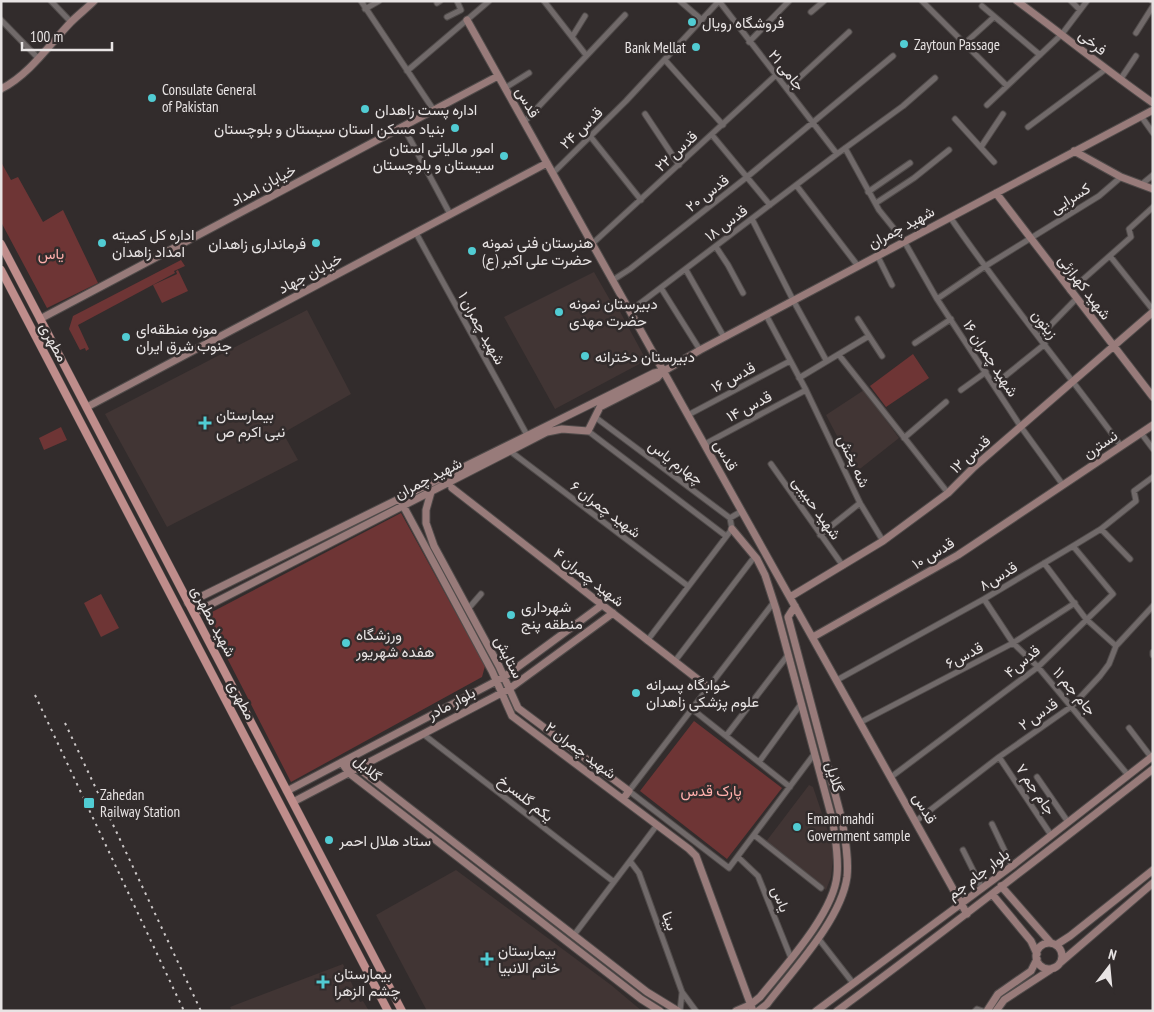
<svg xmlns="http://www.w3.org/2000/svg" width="1154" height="1012" viewBox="0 0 1154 1012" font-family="'PT Sans Narrow',Vazirmatn,sans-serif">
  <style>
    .built { fill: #413534 }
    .green { fill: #6e3535 }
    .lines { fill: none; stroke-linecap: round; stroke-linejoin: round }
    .street-casing { stroke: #504b4a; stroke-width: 7 }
    .secondary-casing { stroke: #504b4a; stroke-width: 9 }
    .primary-casing { stroke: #504b4a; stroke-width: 9 }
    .street { stroke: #716a6a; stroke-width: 5 }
    .secondary { stroke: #987b7a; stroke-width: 7 }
    .primary { stroke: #bf8d8b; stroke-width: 8 }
    .rail { stroke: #cdc9c9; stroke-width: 2; stroke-dasharray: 2.5 5; stroke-linecap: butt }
    .poi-dot { fill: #51ccd3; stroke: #322c2c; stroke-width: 2 }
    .labels { text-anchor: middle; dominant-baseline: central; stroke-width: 5; stroke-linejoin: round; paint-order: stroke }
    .poi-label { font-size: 15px; fill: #e8e4e4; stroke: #322c2c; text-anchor: start }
    .street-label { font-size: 15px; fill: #e8e4e4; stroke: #322c2c }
    .park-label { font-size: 15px; fill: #ffafac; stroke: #322c2c }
  </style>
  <rect width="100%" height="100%" fill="#322c2c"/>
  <path class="built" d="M594,272L614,307L617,306L645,358L643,362L555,409L504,317Z
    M307,310L351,394L283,433L298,460L167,527L105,414Z
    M864,390L899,438L856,472L826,415Z
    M809,785L813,787L834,849L831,877L826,890L765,843Z
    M456,870L611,985L642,1011H427L376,915Z
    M343,964L360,1002L363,1001L369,1011H232L230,1007Z"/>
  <path class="green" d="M1,162L11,180L18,177L43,222L63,210L98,283L47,308L1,222Z
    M181,260L185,266L174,271L175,273L78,325L89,349L86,351L85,348L80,350L69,329L73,316Z
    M178,270L188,291L162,303L153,285L177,274L176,271Z
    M913,354L929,378L886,407L870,386Z
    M61,427L67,440L44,450L39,438Z
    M401,513L485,666L482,677L291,782L208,621L212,612Z
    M101,594L119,628L101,637L84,603Z
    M694,721L782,788L727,859L640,791Z"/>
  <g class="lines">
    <g class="street-casing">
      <path id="street" d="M51,1L71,22
        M361,1L433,109
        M544,1L586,55
        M680,1L702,20
        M719,1L837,154
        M922,1L1007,86
        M1071,1L1080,10
        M1152,1L1153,2
        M437,3L440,1
        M982,6L1040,55
        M365,9L379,1
        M811,12L824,1
        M447,17L461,10L457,1
        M1,20L39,59
        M1136,33L1153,6
        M572,37L585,16
        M749,42L789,1
        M964,44L994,17
        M665,60L723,125
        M407,71L489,1
        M1120,80L1136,56
        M505,88L529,73
        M787,89L849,32
        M987,105L1062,34L1087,1
        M645,114L679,165
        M1141,116L1153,133
        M955,119L994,162
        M524,122L625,15
        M403,126L450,214
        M1028,127L1106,69
        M712,135L770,205
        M590,136L641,200
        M981,147L1003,114
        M845,148L879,210L904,241L937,299L1021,427L1063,485
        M553,173L626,101L719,1
        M1142,184L1153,175
        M796,185L858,266
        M868,192L910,163
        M876,203L914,178L949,150
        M950,217C1004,296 1065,369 1121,446
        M752,219L793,300L826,360
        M416,233L527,435
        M592,244L776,75
        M716,247L728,265L743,293
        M877,255L892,285
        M1110,256L1153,310
        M686,270L724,337
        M613,280L630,269L747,177L893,56
        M661,288L700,350
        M1070,291L1131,237L1129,229L1153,207
        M937,299L984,267L1099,196L1121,177
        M630,311L837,154L903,106L935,78
        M766,315L806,390L860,503L883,541
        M858,319L882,356
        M1039,337L1076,299
        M915,343L951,319
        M839,355L948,493
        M799,378L869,336
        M994,385L1045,344
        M961,390L986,372
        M688,415L790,361
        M595,417L730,518L742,511
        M588,431L726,536
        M1141,433L1153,449
        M904,438L946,402
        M705,444L806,390
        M510,451L688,586
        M771,464L843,566
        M1101,529L1130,559
        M820,535L860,503
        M1044,563L1086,619L1116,646
        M984,599L1013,643L1038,667L1128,775
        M774,602L629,791L729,868L815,753
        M468,609L481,594
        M647,641L732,529L730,518
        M1153,652V655
        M675,661L755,556
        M837,680L984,599L1073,546L1101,529L1136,501L1134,491L1153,477
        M692,709L790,787
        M861,722L1013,643L1075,603
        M1129,728L1151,757
        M423,734L614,882
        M726,736L788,655
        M999,757L1051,835
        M759,762L801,704
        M891,777L1038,667L1113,594L1073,546
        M1037,777L1068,822
        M916,821L999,757L1072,706L1100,676L1109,664L1116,646L1153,606
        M992,824L1012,866
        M754,835L821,888
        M963,850L982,888
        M738,857L758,876L791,958
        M630,861L639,873L682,992L696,1011
        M574,935L657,825
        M818,938L853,983
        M680,1011L682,993
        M975,1011L977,1009L983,1011"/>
    </g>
    <g class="secondary-casing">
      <path id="secondary" d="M1017,1C1063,35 1106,70 1153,103
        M467,20L967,914
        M1,89C30,74 49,45 71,22C78,15 87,8 94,1
        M1074,151L1121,177L1153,189
        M996,193L1153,397
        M40,319L498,76
        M87,407L547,163
        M452,488L709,688
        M431,492L426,510V523L434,546L499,666L518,708L629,791L623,799
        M399,498L492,671L512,716L689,849L696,856L753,1011
        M732,529L757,559L765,575L776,609L833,822C835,839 839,857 837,875C834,913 784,967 760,997L750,1005L736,1011
        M790,597L883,541L948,493L974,467L1153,312
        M188,603L654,373L664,371L700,350L1153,110
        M194,613L547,432L562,429L588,431L600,407L657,378L663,371
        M813,637L958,555L1153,425
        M342,762L358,768L647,992L678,1011
        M342,763L349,773L641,999L660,1011
        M287,791L504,677L602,605
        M293,802L509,689L613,613
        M1001,886L1051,943
        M992,894L1031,941L1037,954
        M1036 956a13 13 0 1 1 26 0a13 13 0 1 1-26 0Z
        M1056,945L1070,936L1153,870
        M1061,962L1153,883
        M758,1011L767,1004C793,970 841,920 847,877C849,859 845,838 842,820L788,617L795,606
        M816,1011L1012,866L1153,756
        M837,1011C944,932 1048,851 1153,769
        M987,1011L998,994L1031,971L1037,959
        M996,1011L1004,1000L1053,968"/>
    </g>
    <g class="primary-casing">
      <path id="primary" d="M1,244L402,1011
        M1,270L388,1011"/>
    </g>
    <use href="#street" class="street"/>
    <use href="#secondary" class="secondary"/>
    <use href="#primary" class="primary"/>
    <path class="rail" d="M35,695L184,1011
      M65,723L201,1011"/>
  </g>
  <g class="poi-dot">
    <circle cx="692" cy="22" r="5"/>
    <circle cx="904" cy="44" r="5"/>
    <circle cx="696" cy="47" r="5"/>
    <circle cx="152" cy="98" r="5"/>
    <circle cx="365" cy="109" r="5"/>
    <circle cx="455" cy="128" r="5"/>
    <circle cx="504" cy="156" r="5"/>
    <circle cx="102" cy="243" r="5"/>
    <circle cx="316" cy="243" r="5"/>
    <circle cx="472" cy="251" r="5"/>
    <circle cx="559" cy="312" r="5"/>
    <circle cx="126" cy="337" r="5"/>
    <circle cx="585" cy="356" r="5"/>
    <path d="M202.5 415.5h5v5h5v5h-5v5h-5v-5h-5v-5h5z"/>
    <circle cx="511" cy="615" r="5"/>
    <circle cx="346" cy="643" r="5"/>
    <circle cx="636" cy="693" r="5"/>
    <rect x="83" y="797" width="12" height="12" rx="2.5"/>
    <circle cx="797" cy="827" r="5"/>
    <circle cx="329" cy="840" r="5"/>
    <path d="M484.5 951.5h5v5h5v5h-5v5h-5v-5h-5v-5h5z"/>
    <path d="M320.5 974.5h5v5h5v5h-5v5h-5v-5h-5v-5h5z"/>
  </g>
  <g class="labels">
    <g class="poi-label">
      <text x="702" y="22">فروشگاه رویال</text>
      <text x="914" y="44">Zaytoun Passage</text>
      <text x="686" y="47" text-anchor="end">Bank Mellat</text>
      <text x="162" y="89">Consulate General<tspan x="162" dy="17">of Pakistan</tspan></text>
      <text x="375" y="109">اداره پست زاهدان</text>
      <text x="445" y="128" text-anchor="end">بنیاد مسکن استان سیستان و بلوچستان</text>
      <text x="494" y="147" text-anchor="end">امور مالیاتی استان<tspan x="494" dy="17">سیستان و بلوچستان</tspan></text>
      <text x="112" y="234">اداره کل کمیته<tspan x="112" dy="17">امداد زاهدان</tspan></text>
      <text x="482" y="242">هنرستان فنی نمونه<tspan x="482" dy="17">حضرت علی اکبر (ع)</tspan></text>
      <text x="306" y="243" text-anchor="end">فرمانداری زاهدان</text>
      <text x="569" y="303">دبیرستان نمونه<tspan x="569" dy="17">حضرت مهدی</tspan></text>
      <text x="136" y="328">موزه منطقه‌ای<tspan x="136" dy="17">جنوب شرق ایران</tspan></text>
      <text x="595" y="356">دبیرستان دخترانه</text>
      <text x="216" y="414">بیمارستان<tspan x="216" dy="17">نبی اکرم ص</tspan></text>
      <text x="521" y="606">شهرداری<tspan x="521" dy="17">منطقه پنج</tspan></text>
      <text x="356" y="634">ورزشگاه<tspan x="356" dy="17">هفده شهریور</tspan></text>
      <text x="646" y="684">خوابگاه پسرانه<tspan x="646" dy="17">علوم پزشکی زاهدان</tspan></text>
      <text x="100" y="794">Zahedan<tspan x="100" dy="17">Railway Station</tspan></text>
      <text x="807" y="818">Emam mahdi<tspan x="807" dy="17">Government sample</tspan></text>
      <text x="339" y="840">ستاد هلال احمر</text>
      <text x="498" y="950">بیمارستان<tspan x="498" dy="17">خاتم الانبیا</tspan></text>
      <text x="334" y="973">بیمارستان<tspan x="334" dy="17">چشم الزهرا</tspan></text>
    </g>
    <g class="street-label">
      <text transform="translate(1093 42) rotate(39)">فرخی</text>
      <text transform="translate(787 70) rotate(51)">جامی ۲۱</text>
      <text transform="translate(528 102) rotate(61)">قدس</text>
      <text transform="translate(581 128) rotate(-44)">قدس ۲۴</text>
      <text transform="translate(676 151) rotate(-43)">قدس ۲۲</text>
      <text transform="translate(263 185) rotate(-28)">خیابان امداد</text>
      <text transform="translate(707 193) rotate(-38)">قدس ۲۰</text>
      <text transform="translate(1070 198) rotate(-32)">کسرایی</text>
      <text transform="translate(726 223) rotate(-37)">قدس ۱۸</text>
      <text transform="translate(901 227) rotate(-28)">شهید چمران</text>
      <text transform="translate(310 273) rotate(-28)">خیابان جهاد</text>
      <text transform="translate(1085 287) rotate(53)">شهید کهرازئی</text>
      <text transform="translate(1045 324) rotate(51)">زیتون</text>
      <text transform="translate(482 328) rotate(61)">شهید چمران ۱</text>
      <text transform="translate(54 342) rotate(62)">مطهری</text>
      <text transform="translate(991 358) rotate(57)">شهید چمران ۱۶</text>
      <text transform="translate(733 377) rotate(-28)">قدس ۱۶</text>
      <text transform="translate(749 406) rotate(-28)">قدس ۱۴</text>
      <text transform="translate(1100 444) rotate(-34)">نسترن</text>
      <text transform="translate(970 454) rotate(-42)">قدس ۱۲</text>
      <text transform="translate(726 455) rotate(61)">قدس</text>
      <text transform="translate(854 461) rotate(65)">شه بخش</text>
      <text transform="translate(676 462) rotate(37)">چهارم یاس</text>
      <text transform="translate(428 478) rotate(-27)">شهید چمران</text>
      <text transform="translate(817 508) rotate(55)">شهید حبیبی</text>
      <text transform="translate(606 509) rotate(37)">شهید چمران ۶</text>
      <text transform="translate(933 553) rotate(-31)">قدس ۱۰</text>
      <text transform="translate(998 576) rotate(-31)">قدس۸</text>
      <text transform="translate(589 577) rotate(38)">شهید چمران ۴</text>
      <text transform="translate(214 621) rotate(62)">شهید مطهری</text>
      <text transform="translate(964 655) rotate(-27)">قدس۶</text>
      <text transform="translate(509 657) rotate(63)">ستایش</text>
      <text transform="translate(1022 661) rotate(-40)">قدس۴</text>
      <text transform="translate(1075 691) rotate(50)">جام جم ۱۱</text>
      <text transform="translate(242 700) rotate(62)">مطهری</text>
      <text transform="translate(451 703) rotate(-28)">بلوار مادر</text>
      <text transform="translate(1038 714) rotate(-35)">قدس ۲</text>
      <text transform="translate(581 750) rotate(37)">شهید چمران ۲</text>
      <text transform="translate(368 768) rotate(43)">گلایل</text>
      <text transform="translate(835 777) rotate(75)">گلایل</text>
      <text transform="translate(1036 789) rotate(56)">جام جم ۷</text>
      <text transform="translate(526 798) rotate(38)">یکم گلسرخ</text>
      <text transform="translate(925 808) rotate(61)">قدس</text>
      <text transform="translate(978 874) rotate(-37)">بلوار جام جم</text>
      <text transform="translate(781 899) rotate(68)">یاس</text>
      <text transform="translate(670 921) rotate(70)">بینا</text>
    </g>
    <g class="park-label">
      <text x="51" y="253">یاس</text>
      <text x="711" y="790">پارک قدس</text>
    </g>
  </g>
  <rect width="1154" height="1012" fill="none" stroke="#e8e4e4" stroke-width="5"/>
  <g transform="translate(1109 967) rotate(16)" stroke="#322c2c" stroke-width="4" paint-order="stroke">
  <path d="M0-4L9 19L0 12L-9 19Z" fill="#e8e4e4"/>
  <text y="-8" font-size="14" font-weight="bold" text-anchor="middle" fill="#e8e4e4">N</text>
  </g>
  <path d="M22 42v8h90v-8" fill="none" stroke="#e8e4e4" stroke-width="2.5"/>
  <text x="30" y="42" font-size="15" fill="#e8e4e4" stroke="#322c2c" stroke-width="4" paint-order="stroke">100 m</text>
</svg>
